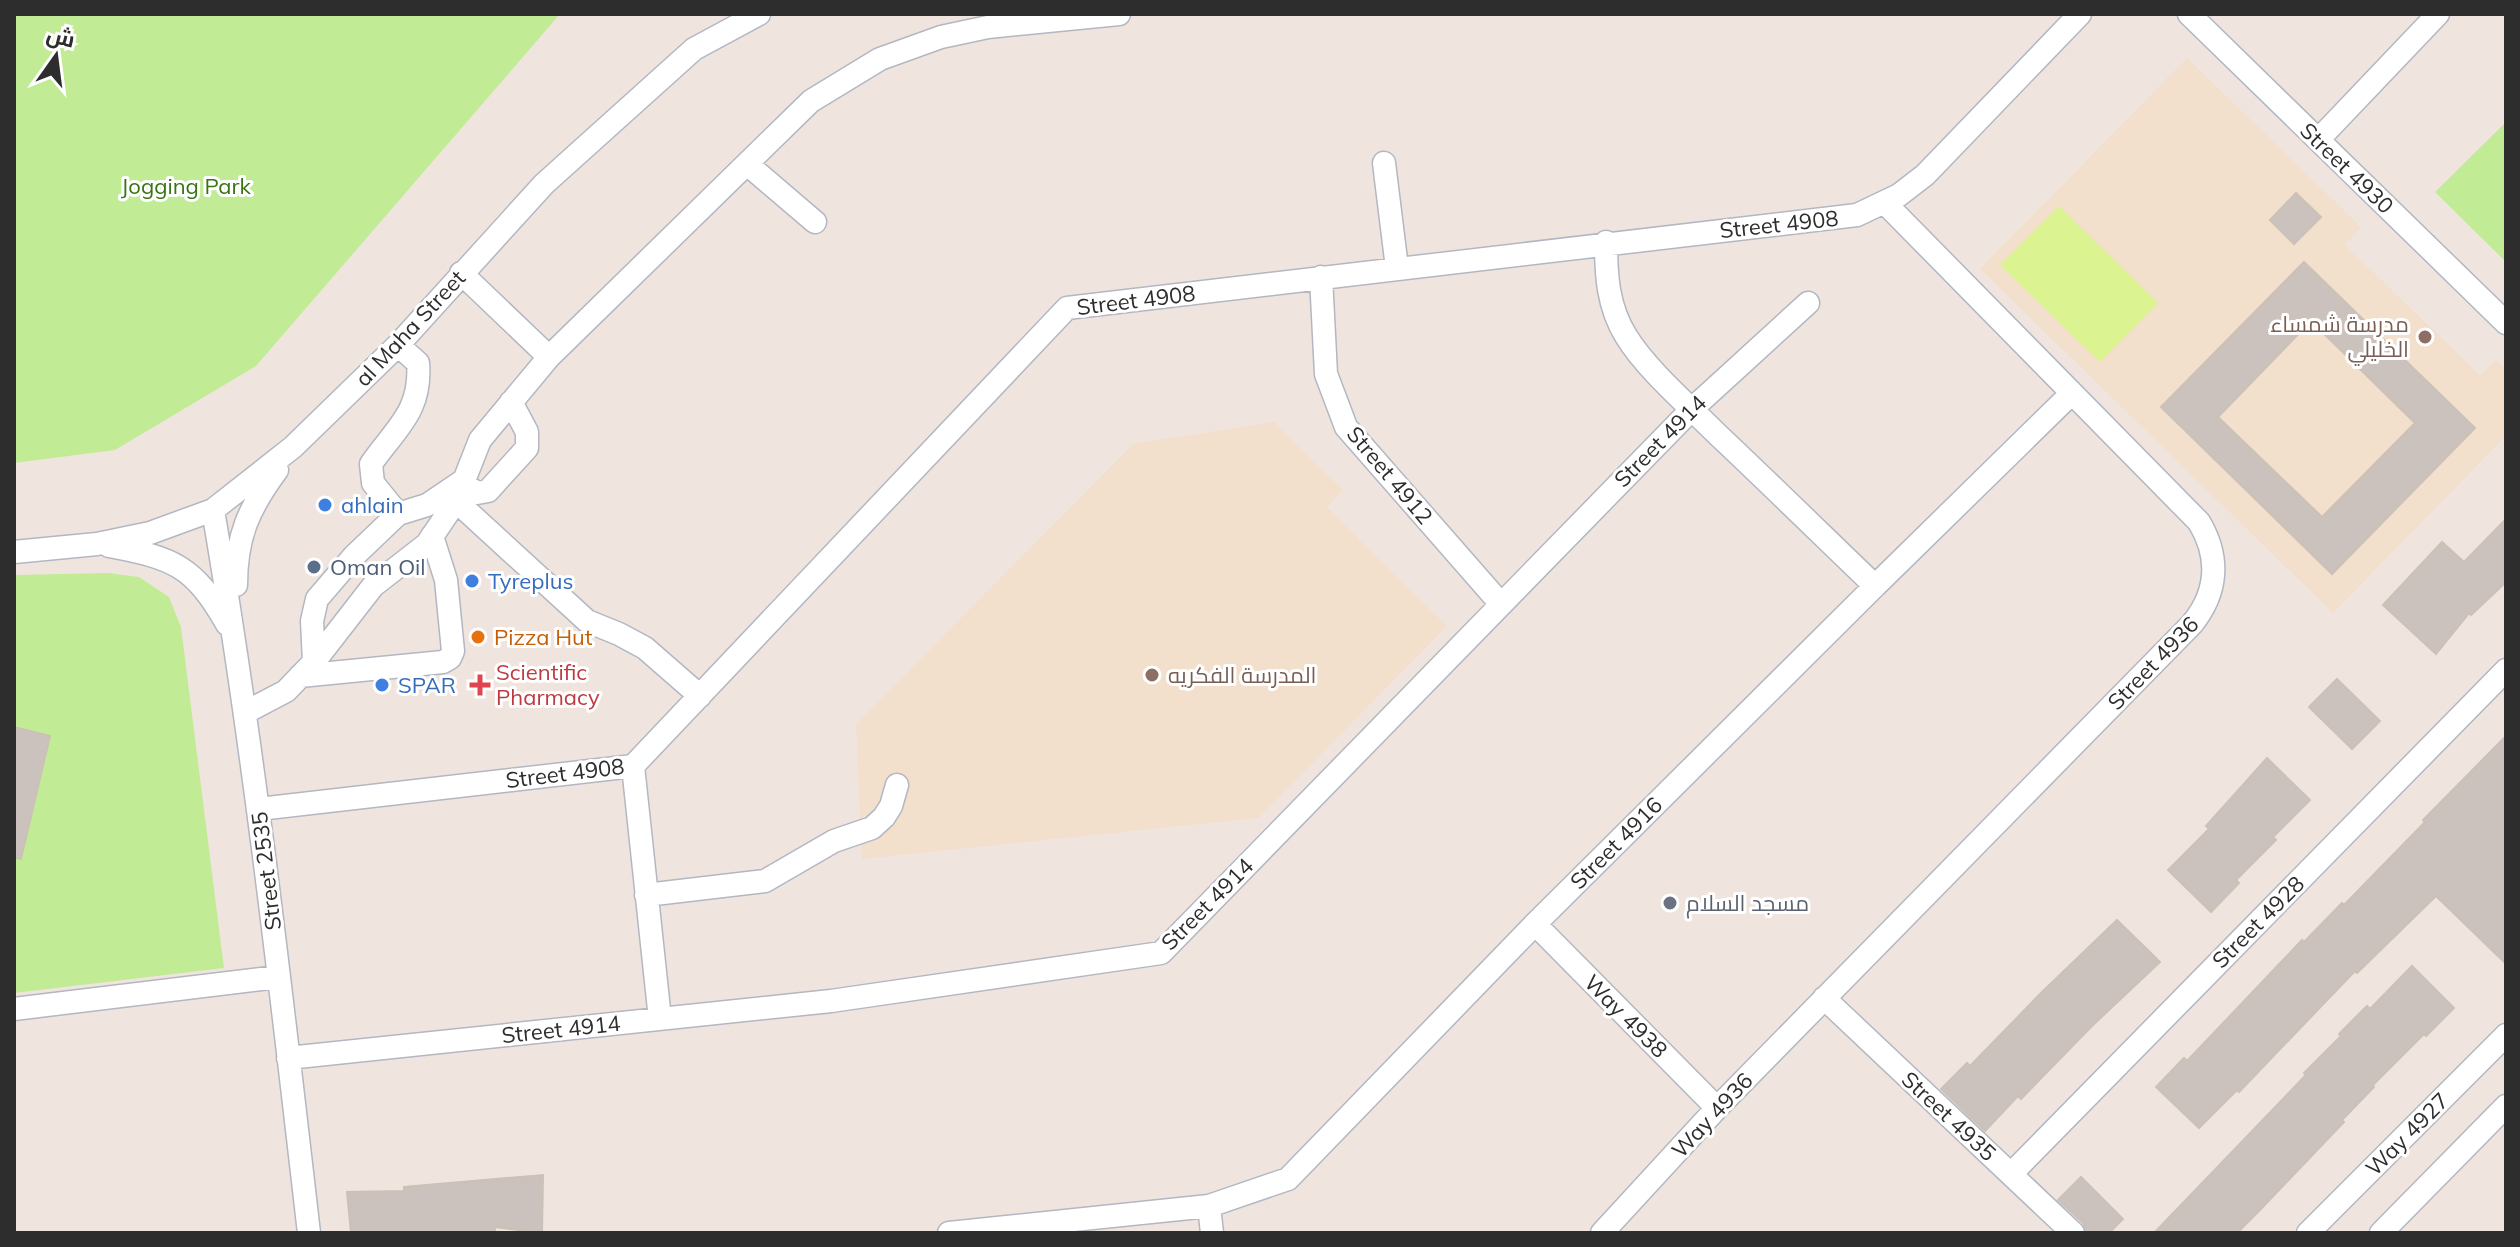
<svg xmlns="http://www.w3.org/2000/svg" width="2520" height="1247" viewBox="0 0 2520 1247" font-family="Mulish,Cairo,sans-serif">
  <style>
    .education { fill: #f2dfcc }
    .green { fill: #c2eb96 }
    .pitch { fill: #dbf391 }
    .building { fill: #cbc2be; stroke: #ccc1b7; stroke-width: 2; fill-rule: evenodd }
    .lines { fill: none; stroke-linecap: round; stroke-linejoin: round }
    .minor-casing { stroke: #b2b7c2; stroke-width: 25 }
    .minor { stroke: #fff; stroke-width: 22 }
    .education-dot { fill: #8d6e63; stroke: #fff; stroke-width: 3 }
    .shop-dot { fill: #3f7fe0; stroke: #fff; stroke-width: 3 }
    .service-dot { fill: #5c6f8a; stroke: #fff; stroke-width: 3 }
    .food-dot { fill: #e8710a; stroke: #fff; stroke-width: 3 }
    .health-dot { fill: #e0444e; stroke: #fff; stroke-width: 3 }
    .worship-dot { fill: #6b7280; stroke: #fff; stroke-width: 3 }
    .labels { text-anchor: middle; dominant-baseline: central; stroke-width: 6; stroke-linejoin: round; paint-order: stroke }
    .street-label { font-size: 22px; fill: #2d2d2d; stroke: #fff }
    .park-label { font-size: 22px; fill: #387413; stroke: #fff }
    .education-label { font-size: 22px; fill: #785e54; stroke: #fff; text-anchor: end }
    .shop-label { font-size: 22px; fill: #366cbe; stroke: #fff; text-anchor: start }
    .service-label { font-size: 22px; fill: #4e5e75; stroke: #fff; text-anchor: start }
    .food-label { font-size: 22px; fill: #c56008; stroke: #fff; text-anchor: start }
    .health-label { font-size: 22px; fill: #be3a42; stroke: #fff; text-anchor: start }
    .worship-label { font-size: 22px; fill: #5b616d; stroke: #fff; text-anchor: start }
  </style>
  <rect width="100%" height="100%" fill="#f0e5de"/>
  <path class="education" d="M2187,58L2361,227L2345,245L2480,375L2496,360L2506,370V436L2333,613L1980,269Z
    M1274,422L1343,490L1327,507L1447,626L1258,818L862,859L856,724L1133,444Z"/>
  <path class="green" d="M14,14H560L256,366L115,450L14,463Z
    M2506,122V262L2435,192Z
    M108,573L139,577L169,597L181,627L224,968L14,993V575Z"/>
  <path class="pitch" d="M2059,206L2158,303L2100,362L2000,265Z"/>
  <path class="building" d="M2296,193L2321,217L2294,244L2270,220Z
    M2304,262L2475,428L2332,574L2161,407ZM2311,321L2415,423L2322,517L2218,417Z
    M2506,519V582L2471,615L2469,613L2436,654L2383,605L2442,542L2464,562Z
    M2337,679L2380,721L2352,749L2309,707Z
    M14,727L50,736L21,859L14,858Z
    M2506,736V964L2436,896L2357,973L2355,971L2239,1092L2237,1090L2199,1128L2156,1087L2184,1058L2187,1061L2302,940L2304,942L2342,903L2344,905L2425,822L2423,820Z
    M2267,758L2310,800L2273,837L2276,840L2236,880L2239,883L2211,912L2168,870L2209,829L2206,826Z
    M2117,920L2160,962L2092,1026L2021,1099L2018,1096L1985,1131L1941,1089L1967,1063L1970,1066L2041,993Z
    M2412,966L2454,1008L2426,1036L2424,1034L2373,1085L2374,1087L2342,1120L2344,1122L2260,1210L2237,1233H2154L2306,1075L2304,1073L2341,1036L2339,1034L2367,1006L2370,1009Z
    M543,1175L542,1233L495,1227V1233H351L347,1192L404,1191V1187Z
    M2081,1177L2123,1219L2109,1233H2087L2083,1223L2058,1200Z"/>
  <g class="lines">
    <g class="minor-casing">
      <path id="minor" d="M2189,14L2506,323
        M2318,140L2438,14
        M1384,163L1397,268
        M747,164L815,222
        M461,273L549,357
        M1321,277L1326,374L1346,427L1500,603
        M398,345L418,363C422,411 396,428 371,464L373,483L398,514
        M456,501L587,621L619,634L645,648L700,696
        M213,510C254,750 281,991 309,1233
        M109,546C174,558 194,566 227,624
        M14,552L97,544L150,533L213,510L293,447L398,345L544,184L694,49L759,14
        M236,585C236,536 249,508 277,470
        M1875,586L2072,393
        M314,662L312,621L317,599L354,556L398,514L427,505L461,482L477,493L488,491L527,448V432L511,402
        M300,676L443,662L450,658L453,651L446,580L432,536
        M246,712L286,691L314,662L373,586L427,544L456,501L480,440L549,357L811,101L880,59L941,37L988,27L1119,14
        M633,766L660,1019
        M259,809L633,766L1067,308L1857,215L1899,195L1925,175L2080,14
        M646,895L765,881L834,841L872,828L884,817L891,806L897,785
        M1535,924L1717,1108
        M1824,998L2073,1233
        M14,1009L278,977
        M288,1058L831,1001L1161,953L1692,409L1808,303
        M2011,1174L2506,670
        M1209,1206L1212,1233
        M949,1233L1209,1206L1288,1179L1535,924L1875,586C1822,535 1770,484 1717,434C1689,406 1646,369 1626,336C1608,307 1606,276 1606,242
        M1602,1233L1717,1108L2192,624C2218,592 2220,557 2199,522L1885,203
        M2308,1233L2506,1035
        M2381,1233L2506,1106"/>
    </g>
    <use href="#minor" class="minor"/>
  </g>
  <g class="education-dot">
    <circle cx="2425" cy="337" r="8"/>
    <circle cx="1152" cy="675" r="8"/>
  </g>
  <g class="shop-dot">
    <circle cx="325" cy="505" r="8"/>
    <circle cx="472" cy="581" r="8"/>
    <circle cx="382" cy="685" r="8"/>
  </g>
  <circle class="service-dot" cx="314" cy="567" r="8"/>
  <circle class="food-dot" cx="478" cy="637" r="8"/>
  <path class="health-dot" d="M476 673h8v8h8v8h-8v8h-8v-8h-8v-8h8z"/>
  <circle class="worship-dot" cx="1670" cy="903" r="8"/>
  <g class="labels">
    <g class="street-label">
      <text transform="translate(2347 168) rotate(44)">Street 4930</text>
      <text transform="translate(1779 224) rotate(-6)">Street 4908</text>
      <text transform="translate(1136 300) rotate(-7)">Street 4908</text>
      <text transform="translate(410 328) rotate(-47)">al Maha Street</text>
      <text transform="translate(1660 441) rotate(-45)">Street 4914</text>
      <text transform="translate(1390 475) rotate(50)">Street 4912</text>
      <text transform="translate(2153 663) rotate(-46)">Street 4936</text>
      <text transform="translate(565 773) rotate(-7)">Street 4908</text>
      <text transform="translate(1616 843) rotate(-45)">Street 4916</text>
      <text transform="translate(266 871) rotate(-97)">Street 2535</text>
      <text transform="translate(1207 904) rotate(-45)">Street 4914</text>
      <text transform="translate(2258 922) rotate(-45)">Street 4928</text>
      <text transform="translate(1626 1016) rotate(45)">Way 4938</text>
      <text transform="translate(561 1029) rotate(-6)">Street 4914</text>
      <text transform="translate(1712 1115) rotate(-47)">Way 4936</text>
      <text transform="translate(1949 1116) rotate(43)">Street 4935</text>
      <text transform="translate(2407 1134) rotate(-45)">Way 4927</text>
    </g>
    <g class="park-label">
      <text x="186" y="186">Jogging Park</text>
    </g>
    <g class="education-label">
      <text x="2409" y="324">مدرسة شمساء<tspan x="2409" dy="25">الخليلي</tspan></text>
      <text x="1168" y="675" text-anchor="start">المدرسة الفكريه</text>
    </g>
    <g class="shop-label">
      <text x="341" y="505">ahlain</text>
      <text x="488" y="581">Tyreplus</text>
      <text x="398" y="685">SPAR</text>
    </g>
    <g class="service-label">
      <text x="330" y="567">Oman Oil</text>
    </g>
    <g class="food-label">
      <text x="494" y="637">Pizza Hut</text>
    </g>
    <g class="health-label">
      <text x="496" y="672">Scientific<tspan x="496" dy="25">Pharmacy</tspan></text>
    </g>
    <g class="worship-label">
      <text x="1686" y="903">مسجد السلام</text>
    </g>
  </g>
  <rect width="2520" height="1247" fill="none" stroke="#2d2d2d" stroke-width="32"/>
  <g transform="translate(56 56) rotate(14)" stroke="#ffffff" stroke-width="6" paint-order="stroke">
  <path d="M0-6L14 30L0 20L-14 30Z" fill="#2d2d2d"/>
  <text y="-12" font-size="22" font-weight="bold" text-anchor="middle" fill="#2d2d2d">ش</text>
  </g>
</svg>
